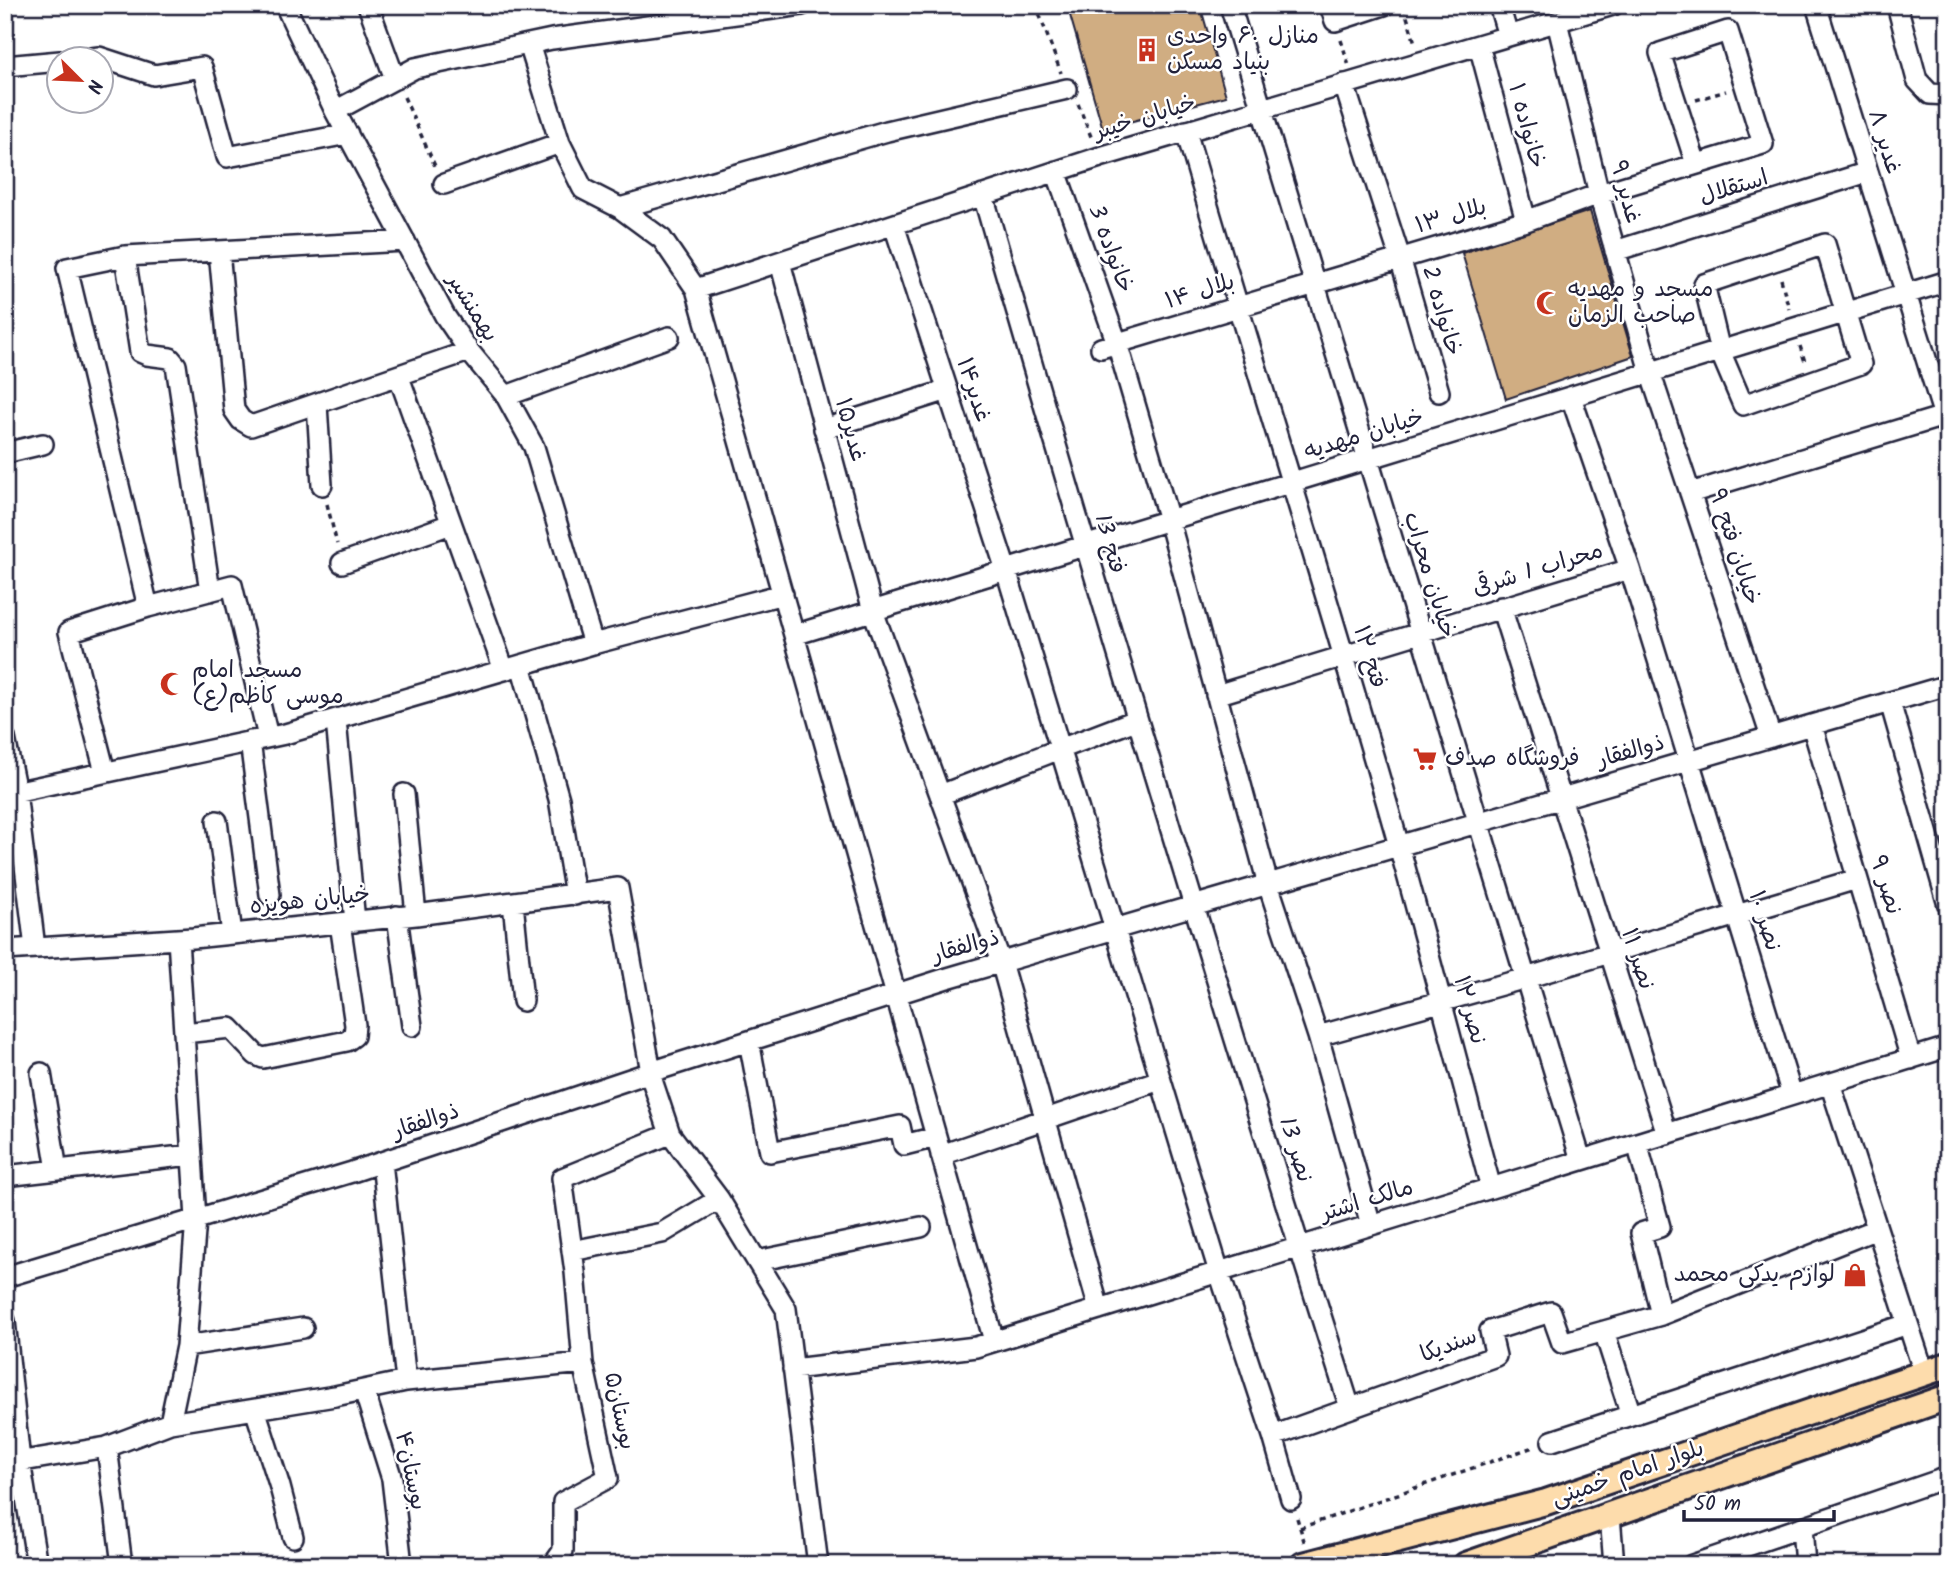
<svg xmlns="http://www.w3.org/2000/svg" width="1953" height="1570" viewBox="0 0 1953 1570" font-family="Kalam,'Playpen Sans Arabic',sans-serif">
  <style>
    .building { fill: #d0ad82; stroke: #22223b; stroke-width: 2 }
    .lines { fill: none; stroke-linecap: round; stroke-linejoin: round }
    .minor-casing { stroke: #22223b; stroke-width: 24 }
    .major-casing { stroke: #22223b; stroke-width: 30 }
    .path { stroke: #22223b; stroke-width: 3.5; stroke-dasharray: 5 5; stroke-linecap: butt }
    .minor { stroke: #fff; stroke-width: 19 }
    .major { stroke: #fddcac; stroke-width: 24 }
    .labels { text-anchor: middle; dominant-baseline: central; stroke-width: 5; stroke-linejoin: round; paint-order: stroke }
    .poi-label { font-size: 23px; fill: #22223b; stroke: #fff; text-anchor: start }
    .street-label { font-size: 23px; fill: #22223b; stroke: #fff }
  </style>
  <rect width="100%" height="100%" fill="#fff"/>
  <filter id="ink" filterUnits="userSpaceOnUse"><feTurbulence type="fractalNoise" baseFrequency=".0143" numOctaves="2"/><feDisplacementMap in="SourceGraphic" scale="14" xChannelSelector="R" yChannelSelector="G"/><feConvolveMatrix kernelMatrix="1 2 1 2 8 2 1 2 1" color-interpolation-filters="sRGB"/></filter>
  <g filter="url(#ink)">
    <path class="building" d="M1067,5H1200L1226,96L1103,129Z
      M1590,211L1633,356L1506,399L1462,253Z"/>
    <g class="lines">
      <g class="minor-casing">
        <path id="minor" d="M285,5L335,111L445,316L469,351L506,396L534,447L593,644
          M368,5L395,79
          M1230,5L1581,1160
          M1330,5L1335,21L1384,5
          M1499,5L1508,36
          M1816,5L1948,429
          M1897,5L1917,80L1930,94L1948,95
          M1557,22L1599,194L1650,372L1771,737
          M529,44L560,143L583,189L620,208L662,239L696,289L994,1341
          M1479,45L1526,221
          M77,60L99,57L154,75L202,67L227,157L348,134
          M5,66L60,61
          M1344,84L1400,258L1439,392
          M335,111L415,68L552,39L802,5
          M1186,131C1255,370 1332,607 1399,846C1431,960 1460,1074 1491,1188
          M1056,171L1117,343L1169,520L1268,884L1318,1036L1371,1225
          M444,184L560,143
          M983,195C1100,601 1223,1006 1350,1408
          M620,208L887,131L1067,89
          M894,225L1006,570L1219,1272L1273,1436L1496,1356L1490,1331L1551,1312L1562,1343L1661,1315L1877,1229
          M1825,244L1861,364L1743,405L1720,351L1704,284Z
          M219,251L234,410L241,420L251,426L469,351
          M1615,251L1868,172
          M125,256L140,352L147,355L170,358L176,365L210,591
          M780,262L873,611L1001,962L1099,1309
          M696,289L1100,157L1613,5
          M1101,348L1526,221L1599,194L1763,144L1728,31L1660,53L1696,164
          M399,377L504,670
          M506,396L669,337
          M1571,397L1630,569L1792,1095
          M317,404L322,485
          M824,429L948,390
          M5,453L43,444
          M1690,493L1944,416
          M342,563L451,524
          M148,607L67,268L125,256L405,241
          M1501,607L1667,1134
          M794,635L1948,281
          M521,665L559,799L575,895
          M1216,695L1630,569
          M1890,702L1948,905
          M336,720L355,922
          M1812,725L1911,1059
          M5,738L16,792L35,948
          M250,741L270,895
          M105,772L69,632L148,607L232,585L268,737
          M5,794L285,734L593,644L783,594
          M404,794L416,915
          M940,795L1136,720
          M217,821L232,934
          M513,903L523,1001
          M397,916L412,1026
          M5,950L193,938L416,915L618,888L653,1083L670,1134L719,1199L786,1309L818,1565
          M184,1033L230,1028L256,1055L263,1058L347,1041L354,1036L355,1025L340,923
          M1318,1036L1526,978L1857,879
          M749,1041L770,1152L900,1126L904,1145L936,1137
          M41,1073L57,1170
          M1830,1083L1924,1373
          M1637,1143L1660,1227L1641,1233L1661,1315
          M941,1155L1160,1080
          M382,1162L406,1381
          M5,1176L191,1155
          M572,1251L662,1233L719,1199
          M757,1261L921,1227
          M5,1277L352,1172L651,1072L944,979L1948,685
          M5,1321L20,1461L37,1565
          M1604,1331L1631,1415
          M186,1346L303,1328
          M793,1369L976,1347L1948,1047
          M364,1390L392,1479L402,1565
          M255,1409L280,1487L293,1537
          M170,1423L186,1346L196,1219L178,939
          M1273,1436L1291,1499
          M1552,1441L1908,1324
          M107,1447L122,1565
          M5,1464L107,1447L170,1423L335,1396L406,1381L583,1363
          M1610,1516L1614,1565
          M1802,1527L1805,1565
          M553,1565L563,1551V1502L608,1478L583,1363L575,1272L562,1178L670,1134
          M1692,1565L1948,1477"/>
      </g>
      <g class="major-casing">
        <path id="major" d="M1303,1565L1546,1502L1948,1365
          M1466,1565L1948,1397"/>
      </g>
      <path class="path" d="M1036,5L1061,73
        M1404,7L1415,43
        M1341,40L1349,66
        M404,97L435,166
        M1696,100L1726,91
        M1078,104L1092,139
        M1781,279L1789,309
        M1800,346L1805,362
        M327,504L337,544
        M1297,1518L1305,1544
        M1300,1528L1536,1446"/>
      <use href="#minor" class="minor"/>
      <use href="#major" class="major"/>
    </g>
  </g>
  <defs>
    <g id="building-bare" transform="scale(1.89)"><path d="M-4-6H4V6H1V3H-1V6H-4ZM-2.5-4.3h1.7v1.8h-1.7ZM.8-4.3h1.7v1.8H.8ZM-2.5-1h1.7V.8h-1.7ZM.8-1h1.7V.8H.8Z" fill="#c8321e" stroke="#fff" stroke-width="2.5" paint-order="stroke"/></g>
    <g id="mosque-bare" transform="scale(1.89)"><path d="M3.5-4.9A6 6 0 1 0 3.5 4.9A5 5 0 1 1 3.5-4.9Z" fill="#c8321e" stroke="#fff" stroke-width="2.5" paint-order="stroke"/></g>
    <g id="supermarket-bare" transform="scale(1.89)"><path d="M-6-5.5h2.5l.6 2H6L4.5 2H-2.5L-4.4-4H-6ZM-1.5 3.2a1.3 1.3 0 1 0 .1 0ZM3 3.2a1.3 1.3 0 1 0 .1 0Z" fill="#c8321e" stroke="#fff" stroke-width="2.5" paint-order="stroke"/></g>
    <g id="shop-bare" transform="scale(1.89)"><path d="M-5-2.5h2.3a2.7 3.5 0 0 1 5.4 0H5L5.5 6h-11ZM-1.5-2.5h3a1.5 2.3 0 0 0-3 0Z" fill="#c8321e" stroke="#fff" stroke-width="2.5" paint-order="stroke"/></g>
  </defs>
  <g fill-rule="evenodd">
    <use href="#building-bare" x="1147" y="50"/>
    <use href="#mosque-bare" x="1548" y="303"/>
    <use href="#mosque-bare" x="172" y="684"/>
    <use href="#supermarket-bare" x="1425" y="759"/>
    <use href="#shop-bare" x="1855" y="1275"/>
  </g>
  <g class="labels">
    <g class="poi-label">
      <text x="1167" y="37">منازل ۶۰ واحدی<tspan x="1167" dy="26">بنیاد مسکن</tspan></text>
      <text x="1568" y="290">مسجد و مهدیه<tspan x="1568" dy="26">صاحب الزمان</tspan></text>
      <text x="192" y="671">مسجد امام<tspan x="192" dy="26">موسی کاظم(ع)</tspan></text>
      <text x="1445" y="759">فروشگاه صدف</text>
      <text x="1835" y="1275" text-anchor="end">لوازم یدکی محمد</text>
    </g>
    <g class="street-label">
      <text transform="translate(1145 118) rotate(-17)">خیابان خیبر</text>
      <text transform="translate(1526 126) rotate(75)">خانواده ۱</text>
      <text transform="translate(1884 142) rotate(73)">غدیر ۸</text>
      <text transform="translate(1734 188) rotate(-17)">استقلال</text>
      <text transform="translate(1625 192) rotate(75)">غدیر ۹</text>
      <text transform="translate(1451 217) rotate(-16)">بلال ۱۳</text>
      <text transform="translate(1110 249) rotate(70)">خانواده 3</text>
      <text transform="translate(1200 292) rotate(-17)">بلال ۱۴</text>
      <text transform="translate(472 308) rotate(58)">بهمنشیر</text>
      <text transform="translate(1441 311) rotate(74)">خانواده 2</text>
      <text transform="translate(973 390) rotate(72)">غدیر۱۴</text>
      <text transform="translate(850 430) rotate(75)">غدیر۱۵</text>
      <text transform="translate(1364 435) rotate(-17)">خیابان مهدیه</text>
      <text transform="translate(1109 544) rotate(74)">فتح 13</text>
      <text transform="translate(1734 547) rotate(72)">خیابان فتح ۹</text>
      <text transform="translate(1538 570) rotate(-17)">محراب 1 شرقی</text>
      <text transform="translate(1429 575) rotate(73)">خیابان محراب</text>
      <text transform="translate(1369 657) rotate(73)">فتح ۱۲</text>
      <text transform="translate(1631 752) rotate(-16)">ذوالفقار</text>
      <text transform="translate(1885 885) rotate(73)">نصر ۹</text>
      <text transform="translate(310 901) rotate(-6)">خیابان هویزه</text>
      <text transform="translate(1764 921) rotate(73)">نصر ۱۰</text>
      <text transform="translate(966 947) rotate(-16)">ذوالفقار</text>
      <text transform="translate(1637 959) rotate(72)">نصر ۱۱</text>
      <text transform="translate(1469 1010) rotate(75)">نصر ۱۲</text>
      <text transform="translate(426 1122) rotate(-19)">ذوالفقار</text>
      <text transform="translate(1295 1150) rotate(73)">نصر 13</text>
      <text transform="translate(1367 1201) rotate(-17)">مالک اشتر</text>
      <text transform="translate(1449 1346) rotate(-21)">سندیکا</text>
      <text transform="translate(619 1411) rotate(78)">بوستان۵</text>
      <text transform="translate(410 1471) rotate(78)">بوستان۴</text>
      <text transform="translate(1628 1474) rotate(-19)">بلوار امام خمینی</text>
    </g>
  </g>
  <rect width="1953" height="1570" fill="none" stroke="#fff" stroke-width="28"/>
  <rect x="14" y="14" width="1925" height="1542" fill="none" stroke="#22223b" stroke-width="2.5" filter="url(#ink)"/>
  <g transform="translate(80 80) rotate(114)"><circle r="33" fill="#ffffff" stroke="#a7a7b1" stroke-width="2"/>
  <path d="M0-5L12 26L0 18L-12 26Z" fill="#c8321e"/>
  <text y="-10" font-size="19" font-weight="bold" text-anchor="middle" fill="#22223b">N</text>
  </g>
  <path d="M1684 1510v10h150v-10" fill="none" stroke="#22223b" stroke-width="3.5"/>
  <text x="1694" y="1510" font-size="21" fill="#22223b" stroke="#ffffff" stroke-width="5" paint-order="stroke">50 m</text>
</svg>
